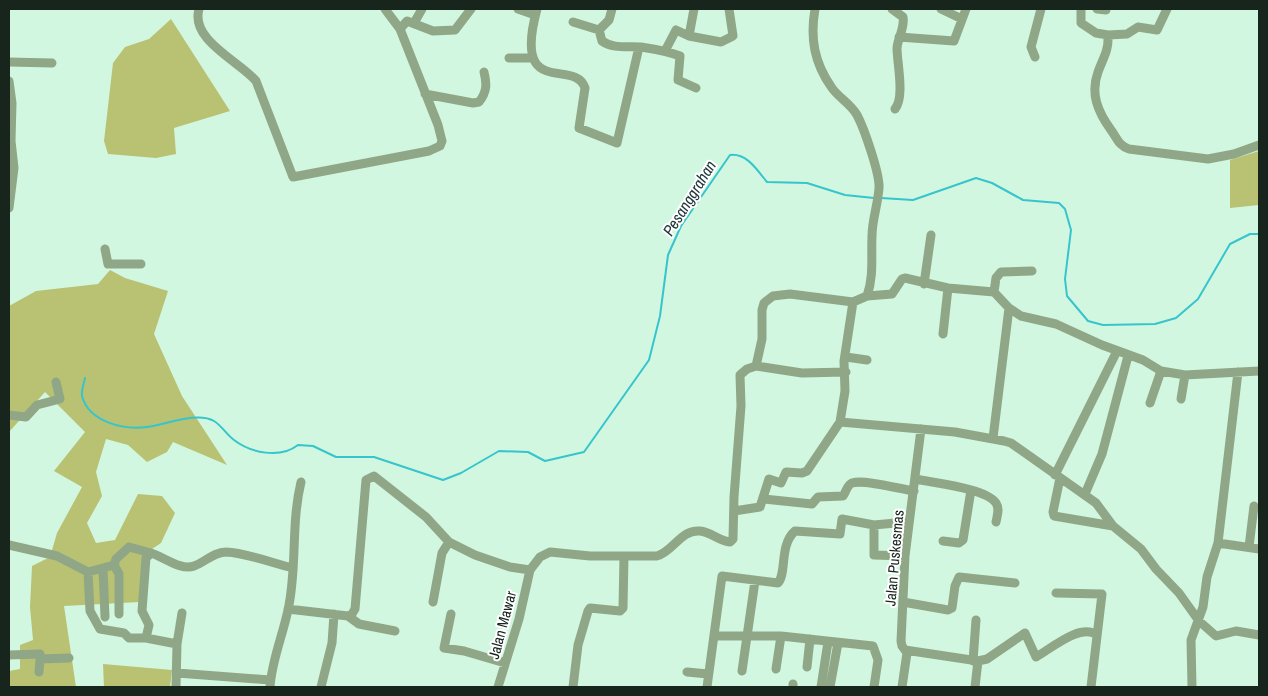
<svg xmlns="http://www.w3.org/2000/svg" width="1268" height="696" viewBox="0 0 1268 696" font-family="'Archivo Narrow',sans-serif">
  <style>
    .green { fill: #b8c272 }
    .lines { fill: none; stroke-linecap: round; stroke-linejoin: round }
    .stream { stroke: #36c4cd; stroke-width: 2 }
    .street { stroke: #90a787; stroke-width: 9 }
    .labels { text-anchor: middle; dominant-baseline: central; stroke-width: 4; stroke-linejoin: round; paint-order: stroke }
    .street-label { font-size: 15px; fill: #17251d; stroke: #fff }
    .water-label { font-size: 16px; font-style: italic; fill: #203739; stroke: #fff }
  </style>
  <rect width="100%" height="100%" fill="#d2f7e0"/>
  <path class="green" d="M171,19L230,111L174,128L176,154L156,158L108,154L104,141L113,63L125,47L149,39Z
    M1259,151V205L1230,208V160Z
    M110,270L125,278L168,291L154,334L182,396L227,465L173,442L167,452L147,462L128,445L106,439L96,472L102,496L87,523L96,543L115,540L138,494L162,496L175,513L161,543L143,555L140,602L64,606L76,687H9V671L20,669V645L33,640L30,607L32,566L50,557L57,533L82,487L54,471L85,432L45,392L9,432V306L36,291L98,284Z
    M103,664L172,670L170,687H104Z"/>
  <g class="lines">
    <path class="stream" d="M881,198L913,200L976,178L992,183L1023,200L1059,203L1065,209L1071,230L1065,279L1067,296L1088,321L1103,325L1155,324L1176,318L1198,299L1230,244L1250,234H1259
      M85,378C84,383 81,391 82,396C89,422 123,430 147,427C165,425 197,411 214,421C222,426 227,435 234,440C251,453 280,459 298,445L313,446L336,457H374L443,480L461,473L499,451L528,452L545,461L584,452L649,360L660,316L668,255L681,226L730,155C747,153 757,170 767,182L807,183L845,195L874,198"/>
    <path class="street" d="M199,9C190,40 239,61 256,81L293,177L429,151L440,146L442,141L438,125L400,29L385,9
      M518,9L535,15
      M537,9C512,101 575,57 585,88L579,128L617,143L639,47
      M892,9L903,17C905,28 898,37 897,48C897,63 905,97 895,109
      M941,9L962,19
      M1081,9V23L1096,33L1108,35L1127,34L1138,27L1157,30L1167,9
      M1097,9L1106,10
      M573,22L599,30L609,20L612,9
      M414,23L422,9
      M400,29L407,21L433,31L455,30L471,9
      M599,30L602,41C613,49 627,46 641,47C654,49 667,51 680,56L678,80L696,88
      M1108,35C1109,51 1103,58 1098,72C1090,94 1098,112 1111,130C1117,138 1119,146 1129,149L1208,159L1234,154L1259,145
      M689,36L721,42L733,36L729,9
      M899,37L954,41L966,9
      M665,51L676,30L689,36L694,9
      M1035,57L1031,47L1041,9
      M509,58H533
      M9,62L52,63
      M9,81L12,103L11,141L14,168L9,208
      M425,94L473,103L479,102C487,92 487,84 484,72
      M105,249L108,264H141
      M924,284L931,235
      M994,292L996,278L1001,272L1032,271
      M867,296L892,294L902,279L905,278L948,288L994,292L1009,308L1021,316L1056,324L1102,345L1143,360L1161,371L1185,375L1259,371
      M943,334L948,288
      M846,357L867,360
      M756,366L802,373L846,372
      M1181,399L1185,375
      M1150,403L1161,371
      M9,415L26,417L37,405L60,399L56,382
      M840,422L845,391L844,361L853,302
      M993,438L1009,308
      M1055,475L1117,351
      M1060,478L1053,512L1054,516L1113,526
      M916,479C933,483 986,488 996,503C1000,509 997,516 996,522
      M1085,494L1102,454L1128,356
      M764,499L812,504L818,497L843,496C846,492 847,485 852,483C864,479 900,489 914,491
      M734,511L760,507L769,479L781,483L786,472L802,473L807,471L840,422L955,432L1004,441L1011,443L1096,503L1113,526L1141,549L1156,569L1179,593L1199,621L1216,636L1236,631L1259,635
      M874,525V555L905,556
      M943,541L959,543L963,540L971,490
      M1218,543L1259,549
      M9,545L57,556L88,572L90,611L100,629L124,633L129,638H146L177,644L176,687
      M1249,547L1254,506
      M114,565L119,574V614
      M103,568L105,617
      M88,572L114,565L116,559L129,547L151,553
      M1056,593L1102,594L1091,687
      M433,602L442,553L449,542
      M903,602L948,610L952,608L955,586L959,577L1015,583
      M288,609L348,616L359,624L395,631
      M451,614L444,648L464,651L505,663
      M348,616L352,614L355,609L366,480L374,476L426,517L449,542L475,555L510,567L530,570
      M714,636H781L873,646L878,660L874,687
      M146,638L149,625L142,611L146,558L151,553C164,557 181,571 194,566C205,562 214,552 226,552C247,553 272,563 293,568
      M177,644L182,613
      M905,650L978,661L987,659L1025,633L1036,657C1052,648 1080,623 1097,635
      M9,655L40,654V659L69,658
      M973,661L976,620
      M807,667L810,639
      M776,669L781,636
      M742,671L755,581
      M39,672L40,659
      M687,672L708,674
      M177,673L270,680
      M270,687C272,658 284,633 289,605C297,563 291,524 301,482
      M321,687L332,643L334,614
      M498,687L519,619L530,570L540,557L550,552L590,556H657C673,552 681,529 700,531C711,532 719,541 730,542L733,539L734,497L741,406L740,375L747,369L756,366L762,339V310L764,303L773,296L790,294L853,302L867,296C874,276 871,257 872,236C872,220 878,204 879,188C880,174 864,128 857,115C851,104 839,98 832,88C814,63 810,38 815,9
      M573,687L578,645L588,611L590,608L620,611L623,608L624,556
      M707,687L722,576L778,583C787,573 779,545 795,531L840,534L842,519L874,525L906,522
      M793,687V684
      M821,687L828,642
      M830,687L838,643
      M902,687L907,653L902,646L901,641L905,556L921,429
      M975,687L978,661
      M1192,687L1191,640L1203,607L1207,577L1218,543L1238,372"/>
  </g>
  <g class="labels">
    <g class="street-label">
      <text transform="translate(894 558) rotate(-85)">Jalan Puskesmas</text>
      <text transform="translate(502 625) rotate(-75)">Jalan Mawar</text>
    </g>
    <g class="water-label">
      <text transform="translate(689 198) rotate(-58)">Pesanggrahan</text>
    </g>
  </g>
  <rect width="1268" height="696" fill="none" stroke="#17251d" stroke-width="20"/>
</svg>
